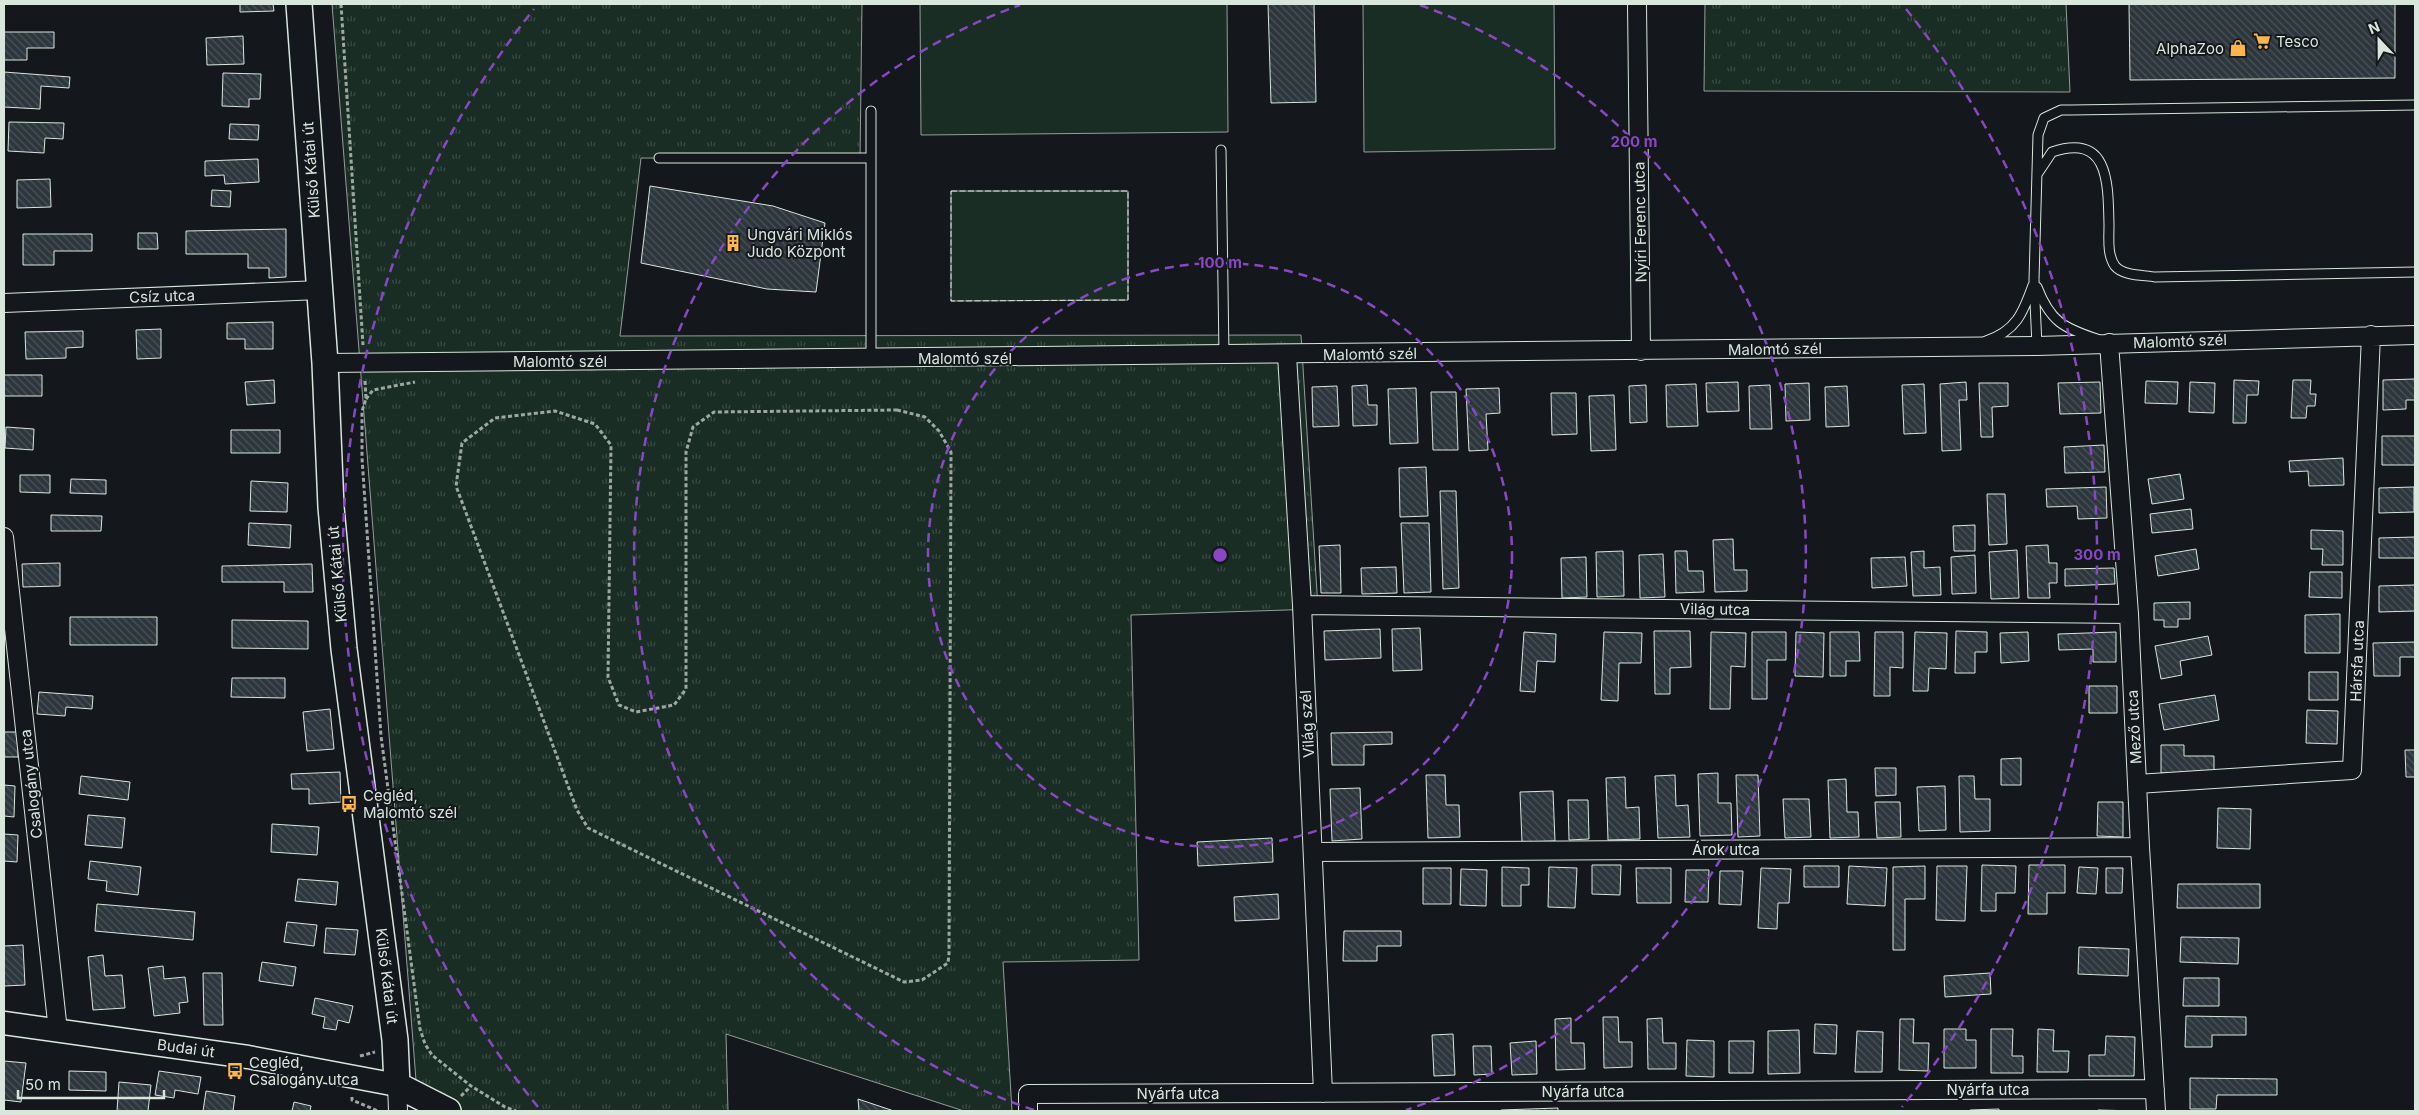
<svg xmlns="http://www.w3.org/2000/svg" width="2419" height="1115" viewBox="0 0 2419 1115" font-family="Inter,sans-serif">
  <style>
    .grass { fill: url(#grass-tufts); stroke: #939e99 }
    .garden { fill: #1a2d24; stroke: #939e99 }
    .building { fill: url(#building-back-hatch); stroke: #d8e6dc }
    .lines { fill: none; stroke-linecap: round; stroke-linejoin: round }
    .service-casing { stroke: #d8e6dc; stroke-width: 11 }
    .minor-casing { stroke: #d8e6dc; stroke-width: 20 }
    .tertiary-casing { stroke: #d8e6dc; stroke-width: 25 }
    .secondary-casing { stroke: #d8e6dc; stroke-width: 28 }
    .path { stroke: #9da8a2; stroke-width: 3; stroke-dasharray: 4 2.5; stroke-linecap: butt }
    .service { stroke: #14181c; stroke-width: 9 }
    .minor { stroke: #14181c; stroke-width: 18 }
    .tertiary { stroke: #14181c; stroke-width: 22 }
    .secondary { stroke: #14181c; stroke-width: 25 }
    .fence { stroke: #d8e6dc; stroke-width: 1; stroke-dasharray: 6 2.5; stroke-linecap: butt }
    .ring { fill: none; stroke: #8948c3; stroke-width: 2.5; stroke-dasharray: 9 6 }
    .labels { text-anchor: middle; dominant-baseline: central; stroke-width: 4; stroke-linejoin: round; paint-order: stroke }
    .poi-label { font-size: 15px; fill: #d8e6dc; stroke: #14181c; text-anchor: start }
    .street-label { font-size: 15px; fill: #d8e6dc; stroke: #14181c }
    .centre { fill: #8948c3; stroke: #14181c; stroke-width: 2.5 }
    .ring-label { font-size: 15px; text-anchor: middle; font-weight: bold; fill: #8948c3; stroke: #14181c; stroke-width: 4; stroke-linejoin: round; paint-order: stroke }
  </style>
  <defs>
    <pattern id="grass-tufts" width="24" height="20" patternUnits="userSpaceOnUse" patternTransform="scale(1.25)"><rect width="24" height="20" fill="#1a2d24"/><path d="M3 7l-1-3M5 7V3M7 7l1-3M15 17l-1-3M17 17v-4M19 17l1-3" fill="none" stroke="#3b4b43"/></pattern>
    <pattern id="building-back-hatch" width="6" height="6" patternUnits="userSpaceOnUse" patternTransform="scale(1.25)"><rect width="6" height="6" fill="#2c363c"/><path d="M-1 5l2 2M0 0l6 6M5-1l2 2" fill="none" stroke="#4a5358"/></pattern>
  </defs>
  <rect width="100%" height="100%" fill="#14181c"/>
  <path class="grass" d="M332,4H862L860,159L641,158L620,336L1301,335L1318,609L1131,615L1139,960L1003,962L1012,1111H964L726,1034L728,1111H431L418,1106Z
    M1705,4H2066L2070,92L1704,91Z"/>
  <path class="garden" d="M920,4H1227L1228,132L921,135Z
    M1363,4H1554L1555,149L1364,152Z
    M951,191H1128V300L951,301Z"/>
  <path class="building" d="M240,4H273L274,11L240,12Z
    M1268,4H1314L1316,102L1271,103Z
    M2129,4H2395V78L2130,80Z
    M4,32H54V48H27V60H4Z
    M243,36L244,64L207,65L206,38Z
    M4,72L70,77L69,88L41,86L40,109L4,107Z
    M223,73L261,74L260,99H249V107L222,106Z
    M9,122L64,123L63,139L45,138L44,153L8,151Z
    M230,124L259,125L258,140L229,139Z
    M258,159L259,182L225,184L224,175L205,176V161Z
    M50,179L51,207L17,208V180Z
    M650,186L773,206L825,223L816,292L767,289L641,263Z
    M212,190L231,191L230,207L211,206Z
    M286,229V277L269,278V268H248V254H186V231Z
    M138,233H157L158,249H138Z
    M23,234H92V251H54V265H23Z
    M273,322V349H245V339H227V323Z
    M161,329V358L137,359L136,330Z
    M83,331V347L66,348V358L26,359L25,332Z
    M4,375H42V396H4Z
    M2415,379V400H2406V409L2383,410V380Z
    M274,380L275,403L247,405L245,382Z
    M2234,380L2259,381L2258,395H2247L2246,423H2233Z
    M2293,380H2311L2310,394H2316L2315,406H2307L2306,418H2291Z
    M2146,381L2178,382L2177,404L2145,403Z
    M1738,382L1739,411L1707,412L1706,383Z
    M1966,382L1967,400H1959L1961,450L1942,451L1940,384Z
    M2100,382L2101,413L2060,414L2058,383Z
    M2190,382L2215,383L2214,413L2189,412Z
    M1809,383L1810,420L1786,421L1785,384Z
    M1979,383H2008V406L1992,407L1993,437H1981Z
    M1696,384L1698,426L1667,427L1666,385Z
    M1924,384L1926,433L1904,434L1902,385Z
    M1367,385L1368,405H1377V425L1353,426L1352,386Z
    M1646,385L1647,422L1630,423L1629,386Z
    M1770,385L1772,429H1750L1749,386Z
    M1337,386L1339,426L1313,427L1312,387Z
    M1847,386L1849,426L1826,427L1825,387Z
    M1416,388L1418,443L1390,444L1388,389Z
    M1499,388L1500,413L1486,414L1488,450L1469,451L1466,389Z
    M1431,392H1456L1458,450H1433Z
    M1551,393H1576L1577,434L1552,435Z
    M1614,395L1616,450L1591,451L1589,396Z
    M6,427L34,429L33,450L5,448Z
    M231,430H280V453H231Z
    M2382,436H2415V465H2382Z
    M2104,445L2105,472L2065,473L2064,447Z
    M2343,458L2344,485L2309,486L2308,471L2290,472L2289,461Z
    M1426,467L1428,516L1400,517L1399,468Z
    M2180,474L2184,499L2152,504L2148,479Z
    M20,475H50V493L20,492Z
    M71,479L106,480V494L70,493Z
    M251,481L288,483L287,512L250,511Z
    M2106,487L2107,518L2078,519L2077,506L2047,507L2046,489Z
    M2414,487V512L2379,513V488Z
    M1440,491H1456L1459,588L1443,589Z
    M1987,494H2005L2007,544L1989,545Z
    M2191,509L2193,529L2152,533L2150,514Z
    M51,515L102,516L101,531H51Z
    M249,523L291,525L290,548L248,545Z
    M1401,523H1429L1431,592L1404,593Z
    M1975,525V551H1954L1953,526Z
    M2311,530L2343,531V565H2322L2323,549H2311Z
    M2415,537V558H2379V538Z
    M1733,539L1734,570H1747V591L1715,592L1713,540Z
    M1340,545L1341,593H1321L1319,546Z
    M2048,545L2049,563H2057V583H2049L2050,598H2028L2026,546Z
    M2196,549L2199,569L2158,576L2155,556Z
    M2017,550L2019,598L1991,599L1989,552Z
    M1623,551L1624,596L1597,597L1596,552Z
    M1675,551H1687L1688,571H1703L1704,592L1676,593Z
    M1924,551V568L1940,567L1941,595L1913,596L1911,552Z
    M1663,554L1665,597L1640,598L1639,555Z
    M1975,555L1976,593L1952,594L1951,557Z
    M1586,557L1587,597L1562,598L1561,558Z
    M1905,557L1907,586L1872,588L1871,558Z
    M60,563V586L23,587L22,564Z
    M312,564L313,592H284V582H222V566Z
    M1396,567L1397,593L1362,594L1361,568Z
    M2114,568L2115,584L2065,586V569Z
    M2310,572H2342V598L2309,597Z
    M2415,585V611L2379,612V586Z
    M2190,602V619H2178V627H2164V620H2154V603Z
    M2340,614V653H2305V615Z
    M70,617H157V645H70Z
    M232,620L308,621V649L232,648Z
    M1420,628L1422,670L1393,671L1392,629Z
    M1380,629L1381,658L1325,660L1324,631Z
    M1654,631H1690L1691,667L1670,668V694H1655Z
    M1956,631L1987,632V652H1975V673H1955Z
    M1524,632L1556,634L1555,662L1537,661L1535,692L1520,691Z
    M1604,632L1642,633L1641,663H1619L1618,701L1601,700Z
    M1711,632L1746,633L1745,667L1731,666L1730,709H1710Z
    M1752,632H1786V660H1767V699H1752Z
    M1796,632L1824,633L1823,677L1795,676Z
    M1830,632H1859L1860,661H1846V676H1830Z
    M1875,632H1903V668L1890,667V696H1874Z
    M1915,632L1947,633L1946,669L1929,668L1928,691H1913Z
    M2028,632L2029,661L2001,663L2000,633Z
    M2116,632V662H2093V649L2059,650L2058,634Z
    M2208,636L2212,655L2180,661L2182,675L2161,679L2155,646Z
    M2415,642V657H2400V676H2374L2373,643Z
    M2309,672H2338V700H2309Z
    M232,678H285V698L231,697Z
    M2089,686H2117V713H2089Z
    M39,692L93,696L92,709L66,707L65,716L37,714Z
    M2215,695L2219,720L2164,730L2159,704Z
    M330,709L334,749L307,751L303,712Z
    M2307,710L2338,711L2337,744L2306,743Z
    M4,732H19L18,757H4Z
    M1392,732V744L1364,745V765H1332L1331,733Z
    M2161,745H2184V756H2214V773H2161Z
    M2405,750H2415V777H2406Z
    M2021,758V785H2001V759Z
    M1875,768H1896V795L1876,796Z
    M340,772L341,802L309,804V789H292L291,774Z
    M1718,773V803H1731L1732,835L1700,836L1698,774Z
    M1426,775H1445L1446,805H1459L1460,837L1428,838Z
    M1675,775L1676,806L1688,805L1690,837L1658,838L1655,776Z
    M1736,775H1758L1760,836L1738,837Z
    M81,776L130,782L128,800L79,794Z
    M1959,776H1974L1975,799H1990V831L1960,832Z
    M1625,777L1626,808L1639,807L1640,839L1608,840L1606,778Z
    M1846,779L1847,812H1858L1859,837L1830,838L1828,780Z
    M4,785L15,786L14,817L4,816Z
    M1945,786L1946,830L1919,831L1917,787Z
    M1360,788L1362,839L1332,841L1330,789Z
    M1553,791L1555,841L1522,842L1520,792Z
    M1783,799H1809L1811,837L1785,838Z
    M1568,800H1588L1589,839L1569,840Z
    M1875,802H1900L1901,837L1877,838Z
    M2098,802H2123V837L2097,836Z
    M2218,808L2251,809L2250,849L2217,848Z
    M88,815L125,818L122,848L85,845Z
    M272,824L319,827L317,855L271,852Z
    M4,834L18,835L17,862L4,861Z
    M1272,838L1273,862L1198,866L1197,842Z
    M90,861L141,867L138,895L106,891L107,881L88,879Z
    M1592,865H1621L1620,895L1592,894Z
    M1982,865L2016,866L2015,893H1996V911H1981Z
    M2029,865H2065V893H2047V914H2028Z
    M1804,866H1839V887H1804Z
    M1849,866L1887,868L1885,906L1847,904Z
    M1925,866V899H1905V950H1893V867Z
    M1937,866H1967L1965,921L1936,920Z
    M1502,867L1529,868V885H1521V906H1502Z
    M1549,867L1577,868L1575,908L1548,907Z
    M2079,867L2098,868L2096,894L2077,893Z
    M1423,868H1451V904H1423Z
    M1636,868H1671V903H1637Z
    M1761,868L1791,869L1789,903H1778L1777,929L1758,928Z
    M2106,868H2123L2122,893H2106Z
    M1461,869L1487,870L1486,906L1460,905Z
    M1686,870H1709L1708,902H1685Z
    M1720,871H1743L1741,905L1719,904Z
    M298,879L338,882L336,905L295,901Z
    M2178,884H2260V908H2177Z
    M1278,894L1279,919L1235,921L1234,897Z
    M97,904L195,912L193,940L95,931Z
    M287,922L317,925L314,946L284,942Z
    M326,928L358,930L355,955L324,953Z
    M1344,931H1401V946H1377V961H1343Z
    M2181,937L2239,938L2238,964L2180,962Z
    M23,945L25,985L4,986V946Z
    M2079,947L2129,949L2128,976L2078,974Z
    M103,955L105,976L122,975L125,1008L93,1010L88,957Z
    M262,962L296,967L293,986L259,981Z
    M163,966L164,979L185,977L188,1002L179,1003L180,1013L154,1016L148,968Z
    M203,973H222L223,1025H204Z
    M1990,973L1991,994L1945,997L1944,976Z
    M2184,978H2219V1006H2183Z
    M315,998L353,1006L349,1023L338,1020L336,1030L323,1028L325,1017L312,1014Z
    M2186,1016L2246,1017V1035H2212V1047H2185Z
    M1603,1017H1618L1619,1042H1632V1067L1604,1068Z
    M1571,1018V1043H1584L1585,1069L1556,1070L1555,1019Z
    M1662,1018L1663,1043H1676V1069H1648L1647,1019Z
    M1900,1019H1914L1913,1043H1929L1928,1071L1899,1070Z
    M1815,1024L1837,1025L1836,1054L1814,1053Z
    M1944,1029H1966V1040H1976V1068H1944Z
    M1991,1029H2013L2012,1056H2023V1073H1991Z
    M2038,1029L2054,1030L2053,1051H2069L2068,1072H2037Z
    M1799,1030L1800,1073L1768,1074V1031Z
    M1857,1031L1883,1032L1882,1072H1855Z
    M1453,1034L1455,1075L1434,1076L1432,1035Z
    M2106,1036L2135,1037L2134,1076H2089V1055H2105Z
    M1687,1040L1714,1041V1077L1686,1076Z
    M1536,1041L1537,1074L1512,1075L1510,1043Z
    M1729,1041H1754L1753,1073H1729Z
    M1473,1046H1491L1492,1074L1474,1075Z
    M4,1061L26,1063L21,1102L4,1100Z
    M69,1071L106,1072V1091L69,1090Z
    M159,1071L201,1077L198,1094L175,1090L174,1098L155,1095Z
    M2190,1078L2277,1079V1095H2217L2216,1109H2190Z
    M119,1082L151,1085L148,1111H117Z
    M206,1091L235,1096L233,1111H203Z
    M858,1099L894,1111H859Z
    M294,1102L311,1106L310,1111H292Z
    M1558,1108V1111H1501V1110Z
    M1999,1109V1111H1970V1110Z
    M2098,1110L2137,1111H2098Z"/>
  <g class="lines">
    <g class="service-casing">
      <path id="service" d="M871,111V358
        M1221,150L1224,355
        M659,158H871
        M2038,173L2052,152C2109,133 2108,182 2109,225C2109,238 2107,255 2115,266C2123,276 2144,275 2155,277L2415,272
        M2037,287C2050,321 2063,328 2097,339
        M1986,341C2016,331 2023,313 2033,285
        M2037,346L2034,280L2038,135L2044,118L2061,110H2071L2415,105"/>
    </g>
    <g class="minor-casing">
      <path id="minor" d="M1637,4L1641,351
        M4,303L320,290
        M2109,343L2129,614L2140,847L2156,1111
        M1287,355L1302,605L1323,1093
        M325,363L2037,346L2415,335
        M4,537L58,1031
        M1302,605L2129,614
        M2137,784L2352,770L2371,335
        M1313,852L2140,847
        M397,1085L398,1111
        M1028,1111V1094L2155,1089"/>
    </g>
    <g class="tertiary-casing">
      <path id="tertiary" d="M4,1023L248,1057L397,1085"/>
    </g>
    <g class="secondary-casing">
      <path id="secondary" d="M299,4L325,363L331,507L344,649L395,1040L397,1085L448,1111"/>
    </g>
    <path class="path" d="M341,4L363,345
      M365,381L366,399L362,411V458L381,736L420,1029L425,1044L432,1055L471,1086L505,1107L516,1111
      M366,399L373,390L415,382
      M897,410L925,417L939,431L951,452L949,954L948,963L922,980L904,982L588,828L577,810L456,486L462,443L495,418L555,411L595,424L611,445L608,677L619,705L636,712L674,705L686,689V452L693,427L714,412Z
      M360,1056L375,1052
      M461,1096L471,1086
      M352,1097V1100L378,1111"/>
    <use href="#service" class="service"/>
    <use href="#minor" class="minor"/>
    <use href="#tertiary" class="tertiary"/>
    <use href="#secondary" class="secondary"/>
    <path class="fence" d="M951,191H1128V300L951,301Z"/>
  </g>
  <g class="ring">
    <circle cx="1220" cy="555" r="292"/>
    <path d="M1034 1110A585 585 0 0 1 1020 5M1420 5A585 585 0 0 1 1406 1110"/>
    <path d="M538 1107A877 877 0 0 1 534 9M1906 9A877 877 0 0 1 1902 1107"/>
  </g>
  <defs>
    <g id="supermarket-bare" transform="scale(1.35)"><path d="M-6-5.5h2.5l.6 2H6L4.5 2H-2.5L-4.4-4H-6ZM-1.5 3.2a1.3 1.3 0 1 0 .1 0ZM3 3.2a1.3 1.3 0 1 0 .1 0Z" fill="#ffb74d" stroke="#14181c" stroke-width="2.5" paint-order="stroke"/></g>
    <g id="shop-bare" transform="scale(1.35)"><path d="M-5-2.5h2.3a2.7 3.5 0 0 1 5.4 0H5L5.5 6h-11ZM-1.5-2.5h3a1.5 2.3 0 0 0-3 0Z" fill="#ffb74d" stroke="#14181c" stroke-width="2.5" paint-order="stroke"/></g>
    <g id="building-bare" transform="scale(1.35)"><path d="M-4-6H4V6H1V3H-1V6H-4ZM-2.5-4.3h1.7v1.8h-1.7ZM.8-4.3h1.7v1.8H.8ZM-2.5-1h1.7V.8h-1.7ZM.8-1h1.7V.8H.8Z" fill="#ffb74d" stroke="#14181c" stroke-width="2.5" paint-order="stroke"/></g>
    <g id="bus-bare" transform="scale(1.35)"><path d="M-5-6H5V4H4V6H2V4H-2V6H-4V4H-5ZM-3.5-4V0h7V-4ZM-3.5 1.2v1.5H-2V1.2ZM2 1.2v1.5H3.5V1.2Z" fill="#ffb74d" stroke="#14181c" stroke-width="2.5" paint-order="stroke"/></g>
  </defs>
  <g fill-rule="evenodd">
    <use href="#supermarket-bare" x="2262" y="41"/>
    <use href="#shop-bare" x="2238" y="48"/>
    <use href="#building-bare" x="733" y="243"/>
    <use href="#bus-bare" x="349" y="804"/>
    <use href="#bus-bare" x="235" y="1071"/>
  </g>
  <g class="labels">
    <g class="poi-label">
      <text x="2276" y="41">Tesco</text>
      <text x="2224" y="48" text-anchor="end">AlphaZoo</text>
      <text x="747" y="234">Ungvári Miklós<tspan x="747" dy="17">Judo Központ</tspan></text>
      <text x="363" y="795">Cegléd,<tspan x="363" dy="17">Malomtó szél</tspan></text>
      <text x="249" y="1062">Cegléd,<tspan x="249" dy="17">Csalogány utca</tspan></text>
    </g>
    <g class="street-label">
      <text transform="translate(311 170) rotate(-94)">Külső Kátai út</text>
      <text transform="translate(1640 222) rotate(-91)">Nyíri Ferenc utca</text>
      <text transform="translate(162 296) rotate(-2)">Csíz utca</text>
      <text transform="translate(2180 341) rotate(-2)">Malomtó szél</text>
      <text transform="translate(1775 349) rotate(-1)">Malomtó szél</text>
      <text transform="translate(1370 354) rotate(-1)">Malomtó szél</text>
      <text x="965" y="358">Malomtó szél</text>
      <text x="560" y="361">Malomtó szél</text>
      <text transform="translate(337 574) rotate(-95)">Külső Kátai út</text>
      <text transform="translate(1715 609) rotate(1)">Világ utca</text>
      <text transform="translate(2357 661) rotate(-88)">Hársfa utca</text>
      <text transform="translate(1307 724) rotate(-93)">Világ szél</text>
      <text transform="translate(2134 727) rotate(-93)">Mező utca</text>
      <text transform="translate(31 784) rotate(-96)">Csalogány utca</text>
      <text x="1726" y="849">Árok utca</text>
      <text transform="translate(387 976) rotate(83)">Külső Kátai út</text>
      <text transform="translate(186 1048) rotate(8)">Budai út</text>
      <text x="1988" y="1089">Nyárfa utca</text>
      <text x="1583" y="1091">Nyárfa utca</text>
      <text x="1178" y="1093">Nyárfa utca</text>
    </g>
  </g>
  <circle cx="1220" cy="555" r="8" class="centre"/>
  <g class="ring-label">
    <text x="1634" y="147">200 m</text>
    <text x="1220" y="268">100 m</text>
    <text x="2097" y="560">300 m</text>
  </g>
  <rect width="2419" height="1115" fill="none" stroke="#d8e6dc" stroke-width="10"/>
  <g transform="translate(2379 40) rotate(338)" stroke="#14181c" stroke-width="4" paint-order="stroke">
  <path d="M0-4L9 19L0 12L-9 19Z" fill="#d8e6dc"/>
  <text y="-8" font-size="14" font-weight="bold" text-anchor="middle" fill="#d8e6dc">N</text>
  </g>
  <path d="M18 1090v8h146v-8" fill="none" stroke="#d8e6dc" stroke-width="2.5"/>
  <text x="25" y="1090" font-size="15" fill="#d8e6dc" stroke="#14181c" stroke-width="4" paint-order="stroke">50 m</text>
</svg>
